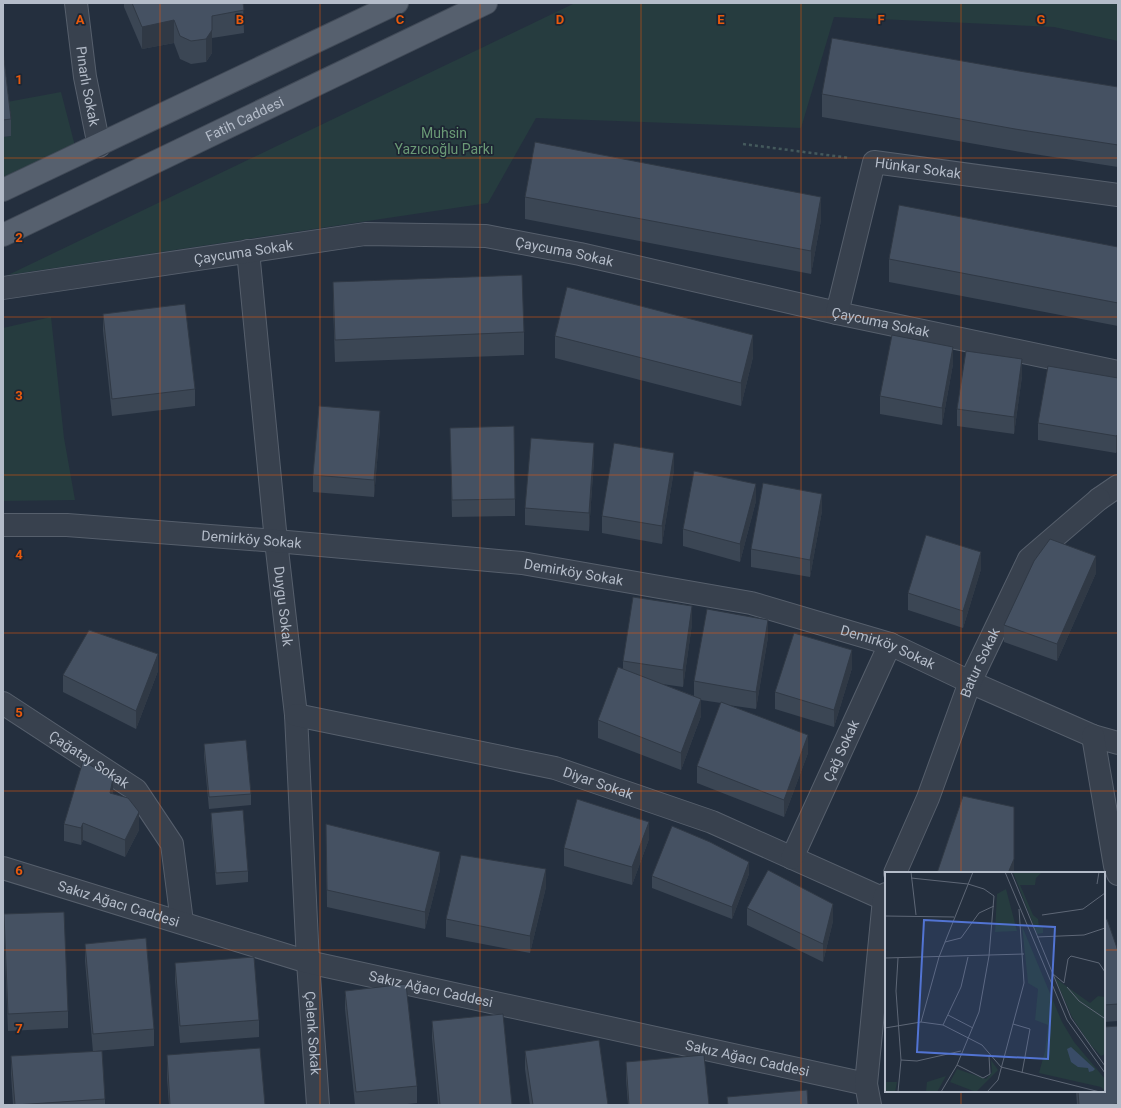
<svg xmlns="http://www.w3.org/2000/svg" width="1121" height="1108" viewBox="0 0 1121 1108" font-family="Roboto,sans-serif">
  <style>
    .green { fill: #263c3f }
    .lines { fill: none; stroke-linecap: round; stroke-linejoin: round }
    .minor-casing { stroke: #565f6c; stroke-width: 24 }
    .tertiary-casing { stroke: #565f6c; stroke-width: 24 }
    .primary-casing { stroke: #414a57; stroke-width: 24 }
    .path { stroke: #44595c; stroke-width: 2.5; stroke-dasharray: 3 3; stroke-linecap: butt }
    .minor { stroke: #38414e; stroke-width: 22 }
    .tertiary { stroke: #38414e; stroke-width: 22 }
    .primary { stroke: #56606e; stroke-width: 22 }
    .wall { fill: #3b4654 }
    .shaded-wall { fill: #303945 }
    .building { fill: #455162; stroke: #303945 }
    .grid { fill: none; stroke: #e8590c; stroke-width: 1; stroke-opacity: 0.55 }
    .labels { text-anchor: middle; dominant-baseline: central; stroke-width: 3.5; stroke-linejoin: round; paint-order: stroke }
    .street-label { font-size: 14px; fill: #b4bcc9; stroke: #1d2633 }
    .park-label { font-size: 14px; fill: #6b9a76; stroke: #1d2633 }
    .inset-road { fill: none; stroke: #5e6776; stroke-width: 1 }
    .view { fill: #5274d3; fill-opacity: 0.15; stroke: #5274d3; stroke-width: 2 }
    .inset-edge { fill: none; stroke: #b4bcc9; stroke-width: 2 }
    .grid-label { font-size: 13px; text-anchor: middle; font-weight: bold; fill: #e8590c; stroke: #1d2633; stroke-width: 3.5; stroke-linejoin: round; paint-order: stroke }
  </style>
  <rect width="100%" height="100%" fill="#242f3e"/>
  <path class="green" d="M575,3H1118V41L1054,27L834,17L801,128L536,118L488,203L8,275Z
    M61,92L75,146L3,179V137L11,136L7,102Z
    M51,317L64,438L75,500L3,501V328Z"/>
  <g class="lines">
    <g class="minor-casing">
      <g id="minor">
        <path id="s1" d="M76,3L85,77L99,146"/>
        <path id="s2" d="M248,251L276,541L296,715L308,962L318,1105"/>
        <path id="s3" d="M3,288L365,234L486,236L580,254L837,313L1118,372"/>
        <path id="s4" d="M837,313L874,162L1118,195"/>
        <path d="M1099,499L1118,486"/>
        <path id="s5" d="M3,525H67L276,541L522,563L751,603L890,644L970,682L1093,736L1118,743"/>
        <path id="s6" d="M3,703L136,790L172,844L182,922"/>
        <path id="s7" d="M296,715L555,768L712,822L884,899"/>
        <path d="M1093,736L1115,866L1118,874"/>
        <path id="s8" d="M792,858L890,644"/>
      </g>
    </g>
    <g class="tertiary-casing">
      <g id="tertiary">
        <path id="s9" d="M3,868L308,962L866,1084"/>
        <path id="s10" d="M895,873L928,798L970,682L1029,559L1099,499"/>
        <path d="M870,1105L866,1084L884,899L886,894"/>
      </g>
    </g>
    <g class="primary-casing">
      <g id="primary">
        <path d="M3,190L397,3"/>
        <path id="s11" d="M3,235L486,3"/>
      </g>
    </g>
    <path class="path" d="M743,144L850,158"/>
    <use href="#minor" class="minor"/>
    <use href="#tertiary" class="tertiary"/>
    <use href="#primary" class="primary"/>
  </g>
  <path class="wall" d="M124,3H243L244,33L212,38V53L206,62L191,64L180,59L174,43L142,49L124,7Z
    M3,51L11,119V136L3,137Z
    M1025,72L1118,87V167L1015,151L822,117V94Z
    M525,197L821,220L811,274L525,219Z
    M1118,247V326L889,282V259Z
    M333,282L524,332V355L335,362L333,304Z
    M103,314L195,389V406L112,416L103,331Z
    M555,336L753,357L741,406L555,358Z
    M953,364L942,425L880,414V396Z
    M1022,376L1014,434L957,426V409Z
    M1118,378L1116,453L1038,440V423Z
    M380,428L374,497L313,492V475Z
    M450,428L515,499V516L452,517Z
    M594,460L589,531L525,525V508Z
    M674,470L662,544L602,533V516Z
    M756,501L740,562L683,546V529Z
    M822,511L810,577L751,567V549Z
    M981,569L963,628L908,610V593Z
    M1096,573L1057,661L1004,642V625Z
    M692,624L683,687L662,684L694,696V681L768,637L756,709L728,705L808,753L784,817L697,783V766L721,703L701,700V716L681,770L598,738V720L623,669V661Z
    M852,668L834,727L775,709V692Z
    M158,671L136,729L63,692V675Z
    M204,744L251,794V805L209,809L204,756Z
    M113,794L139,830L125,857L83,840L81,845L64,841V824Z
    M211,813L248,871V882L216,885L211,825Z
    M326,824L440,870L425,929L327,907Z
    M649,839L632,885L564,866V848Z
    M749,874L732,919L652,888V876Z
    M546,887L530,953L446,937V919Z
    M747,908L833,921L823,962L747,925Z
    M4,914L68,1011V1028L8,1031L4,932Z
    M1104,920L1118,951V1021L1104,1022Z
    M85,944L154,1029V1046L96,1051L105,1099V1105H13L11,1074V1056L93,1052L85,961Z
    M175,963L259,1020V1037L180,1043L175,980Z
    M345,991L417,1086V1103L398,1105H355L345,1009Z
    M432,1021L512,1105H438L432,1038Z
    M1118,1026V1105H1077L1076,1091H1104Z
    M525,1051L608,1105H530L525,1069Z
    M167,1055L265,1105H169L167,1078Z
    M626,1062L709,1105H628L626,1079Z"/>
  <path class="shaded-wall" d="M174,20V43L142,49V27Z
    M212,30V53L206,62V39Z
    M821,197V220L811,274V251Z
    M753,335V357L741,406V383Z
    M953,347V364L942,425V408Z
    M1022,359V376L1014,434V417Z
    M380,411V428L374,497V480Z
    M1118,434V451L1116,453V436Z
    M594,443V460L589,531V513Z
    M674,453V470L662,544V526Z
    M756,484V501L740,562V544Z
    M822,494V511L810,577V560Z
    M981,552V569L963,628V611Z
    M1096,556V573L1057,661V644Z
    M692,606V624L683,687V670Z
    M768,620V637L756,709V692Z
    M852,650V668L834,727V710Z
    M158,654V671L136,729V711Z
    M701,699V716L681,770V753Z
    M808,735V753L784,817V800Z
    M113,778V795L110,793Z
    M1014,807V873H1008Z
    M139,812V830L125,857V840Z
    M649,822V839L632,885V867Z
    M83,823V840L81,845V828Z
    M440,852V870L425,929V912Z
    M749,862V874L732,919V907Z
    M546,869V887L530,953V936Z
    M833,904V921L823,962V944Z"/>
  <path class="building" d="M132,3H243L244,10L212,16V30L206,39L191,41L180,36L174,20L142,27Z
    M832,38L1025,72L1118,87V145L1015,129L822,94Z
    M3,51L11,119L3,120Z
    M535,142L821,197L811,251L525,197Z
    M899,205L1118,247V303L889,259Z
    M522,275L524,332L335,340L333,282Z
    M567,287L753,335L741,383L555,336Z
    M185,304L195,389L112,399L103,314Z
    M892,335L953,347L942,408L880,396Z
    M966,351L1022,359L1014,417L957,409Z
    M1048,366L1118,378V434L1116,436L1038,423Z
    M319,406L380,411L374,480L313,475Z
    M514,426L515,499L452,500L450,428Z
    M531,438L594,443L589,513L525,508Z
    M614,443L674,453L662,526L602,516Z
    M694,471L756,484L740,544L683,529Z
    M763,483L822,494L810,560L751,549Z
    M926,535L981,552L963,611L908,593Z
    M1050,539L1096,556L1057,644L1004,625L1034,561Z
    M633,597L692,606L683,670L623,661Z
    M707,609L768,620L756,692L694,681Z
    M89,630L158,654L136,711L63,675Z
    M794,633L852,650L834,710L775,692Z
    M618,667L701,699L681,753L598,720Z
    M721,702L808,735L784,800L697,766Z
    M246,740L251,794L209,797L204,744Z
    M83,761L113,778L110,793L128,798L139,812L125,840L83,823L81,828L64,824Z
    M963,796L1014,807V859L1008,873H937Z
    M577,799L649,822L632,867L564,848Z
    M243,810L248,871L216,873L211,813Z
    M326,824L440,852L425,912L327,890Z
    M672,826L710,842L749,862L732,907L652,876Z
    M461,855L546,869L530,936L446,919Z
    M768,870L833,904L823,944L747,908Z
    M64,912L68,1011L8,1014L4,914Z
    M1107,919L1118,951V1004L1104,1005V920Z
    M146,938L154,1029L93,1034L85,944Z
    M254,957L259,1020L180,1026L175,963Z
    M406,984L417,1086L356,1092L345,991Z
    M503,1014L512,1105H440L432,1021Z
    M1118,1026V1104L1108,1105H1079L1078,1091H1104V1027Z
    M599,1040L608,1105H533L525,1051Z
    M260,1048L265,1105H170L167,1055Z
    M102,1051L105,1099L15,1105L11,1056Z
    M704,1055L709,1105H629L626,1062Z
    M807,1090L808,1105H728L727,1097Z"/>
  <path class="grid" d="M160,3V1105M320,3V1105M480,3V1105M641,3V1105M801,3V1105M961,3V873M3,158H1118M3,317H1118M3,475H1118M3,633H1118M3,791H1118M3,950H886M1104,950H1118M961,1091V1105"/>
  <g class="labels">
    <g class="street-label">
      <text stroke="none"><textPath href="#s1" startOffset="84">Pınarlı Sokak</textPath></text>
      <text stroke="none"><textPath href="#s11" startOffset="268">Fatih Caddesi</textPath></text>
      <text stroke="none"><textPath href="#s4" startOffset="200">Hünkar Sokak</textPath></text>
      <text stroke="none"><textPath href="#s3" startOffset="243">Çaycuma Sokak</textPath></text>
      <text stroke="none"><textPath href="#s3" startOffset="567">Çaycuma Sokak</textPath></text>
      <text stroke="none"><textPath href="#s3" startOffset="891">Çaycuma Sokak</textPath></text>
      <text stroke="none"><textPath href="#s5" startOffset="249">Demirköy Sokak</textPath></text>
      <text stroke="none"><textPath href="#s5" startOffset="573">Demirköy Sokak</textPath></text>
      <text stroke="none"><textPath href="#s2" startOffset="357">Duygu Sokak</textPath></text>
      <text stroke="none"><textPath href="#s5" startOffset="897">Demirköy Sokak</textPath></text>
      <text stroke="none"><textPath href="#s10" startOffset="227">Batur Sokak</textPath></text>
      <text stroke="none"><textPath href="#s8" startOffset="118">Çağ Sokak</textPath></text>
      <text stroke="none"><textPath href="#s6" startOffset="103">Çağatay Sokak</textPath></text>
      <text stroke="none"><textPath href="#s7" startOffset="310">Diyar Sokak</textPath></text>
      <text stroke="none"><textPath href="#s9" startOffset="121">Sakız Ağacı Caddesi</textPath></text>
      <text stroke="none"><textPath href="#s9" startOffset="445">Sakız Ağacı Caddesi</textPath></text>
      <text stroke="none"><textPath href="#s2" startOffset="785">Çelenk Sokak</textPath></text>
      <text stroke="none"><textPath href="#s9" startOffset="769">Sakız Ağacı Caddesi</textPath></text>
    </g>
    <g class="park-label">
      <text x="444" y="133">Muhsin<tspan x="444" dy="16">Yazıcıoğlu Parkı</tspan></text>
    </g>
  </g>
  <g transform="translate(885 872)">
    <rect width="220" height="220" fill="#242f3e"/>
    <path d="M128,0H157L151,6L150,13H135L148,43L153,47L154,55H158V61L152,62ZM121,17L132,59L110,60L112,22ZM137,54L177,150L189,170L220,207V219L216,215L154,201L160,179L163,153L150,148L153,117L143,111ZM170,106L205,131L213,124L220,125V182L216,184L204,171L187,145ZM106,188L113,198L91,220L65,210L72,197L101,207L107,200ZM61,204L52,220H41L42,210ZM0,210H12L10,220H0Z" fill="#263c3f"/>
    <path d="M186,175L210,197L208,199L204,200L203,196L193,195L186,190L182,177Z" fill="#394c67"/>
    <path class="inset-road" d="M26,0L31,43M120,0L182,148L220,201M126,0L186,146L220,194M26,6L83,12L99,17L109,24L104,84L94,140L72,193L56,220M212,12L214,0M157,43L198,37L220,21M0,44L69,45M152,65L199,63L220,56M60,70L76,66L94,41L109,34M0,86L139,82M13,86L11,119L16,188L13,220M168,102L179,111L183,87L186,84L214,91L220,100M182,115L194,129L219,146M63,143L88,156M36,150L54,85L88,0M128,152L145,157L137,201M58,153L76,115L83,85M0,156L36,150L58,153L97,173L116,195L215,220M16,188L32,189L76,179M72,193L98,206L105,202L104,184M102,220L113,208L139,111L134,37"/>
    <path class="view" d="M39,48L170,55L163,187L32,180Z"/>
    <rect width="220" height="220" class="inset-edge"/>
  </g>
  <g class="grid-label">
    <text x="80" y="24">A</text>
    <text x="240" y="24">B</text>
    <text x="400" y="24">C</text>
    <text x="560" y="24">D</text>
    <text x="721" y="24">E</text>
    <text x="881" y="24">F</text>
    <text x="1041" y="24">G</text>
    <text x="19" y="84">1</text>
    <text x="19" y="242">2</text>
    <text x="19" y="400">3</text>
    <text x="19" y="559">4</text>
    <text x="19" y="717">5</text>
    <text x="19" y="875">6</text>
    <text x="19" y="1033">7</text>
  </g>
  <rect width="1121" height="1108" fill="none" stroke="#b4bcc9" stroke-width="8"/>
</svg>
